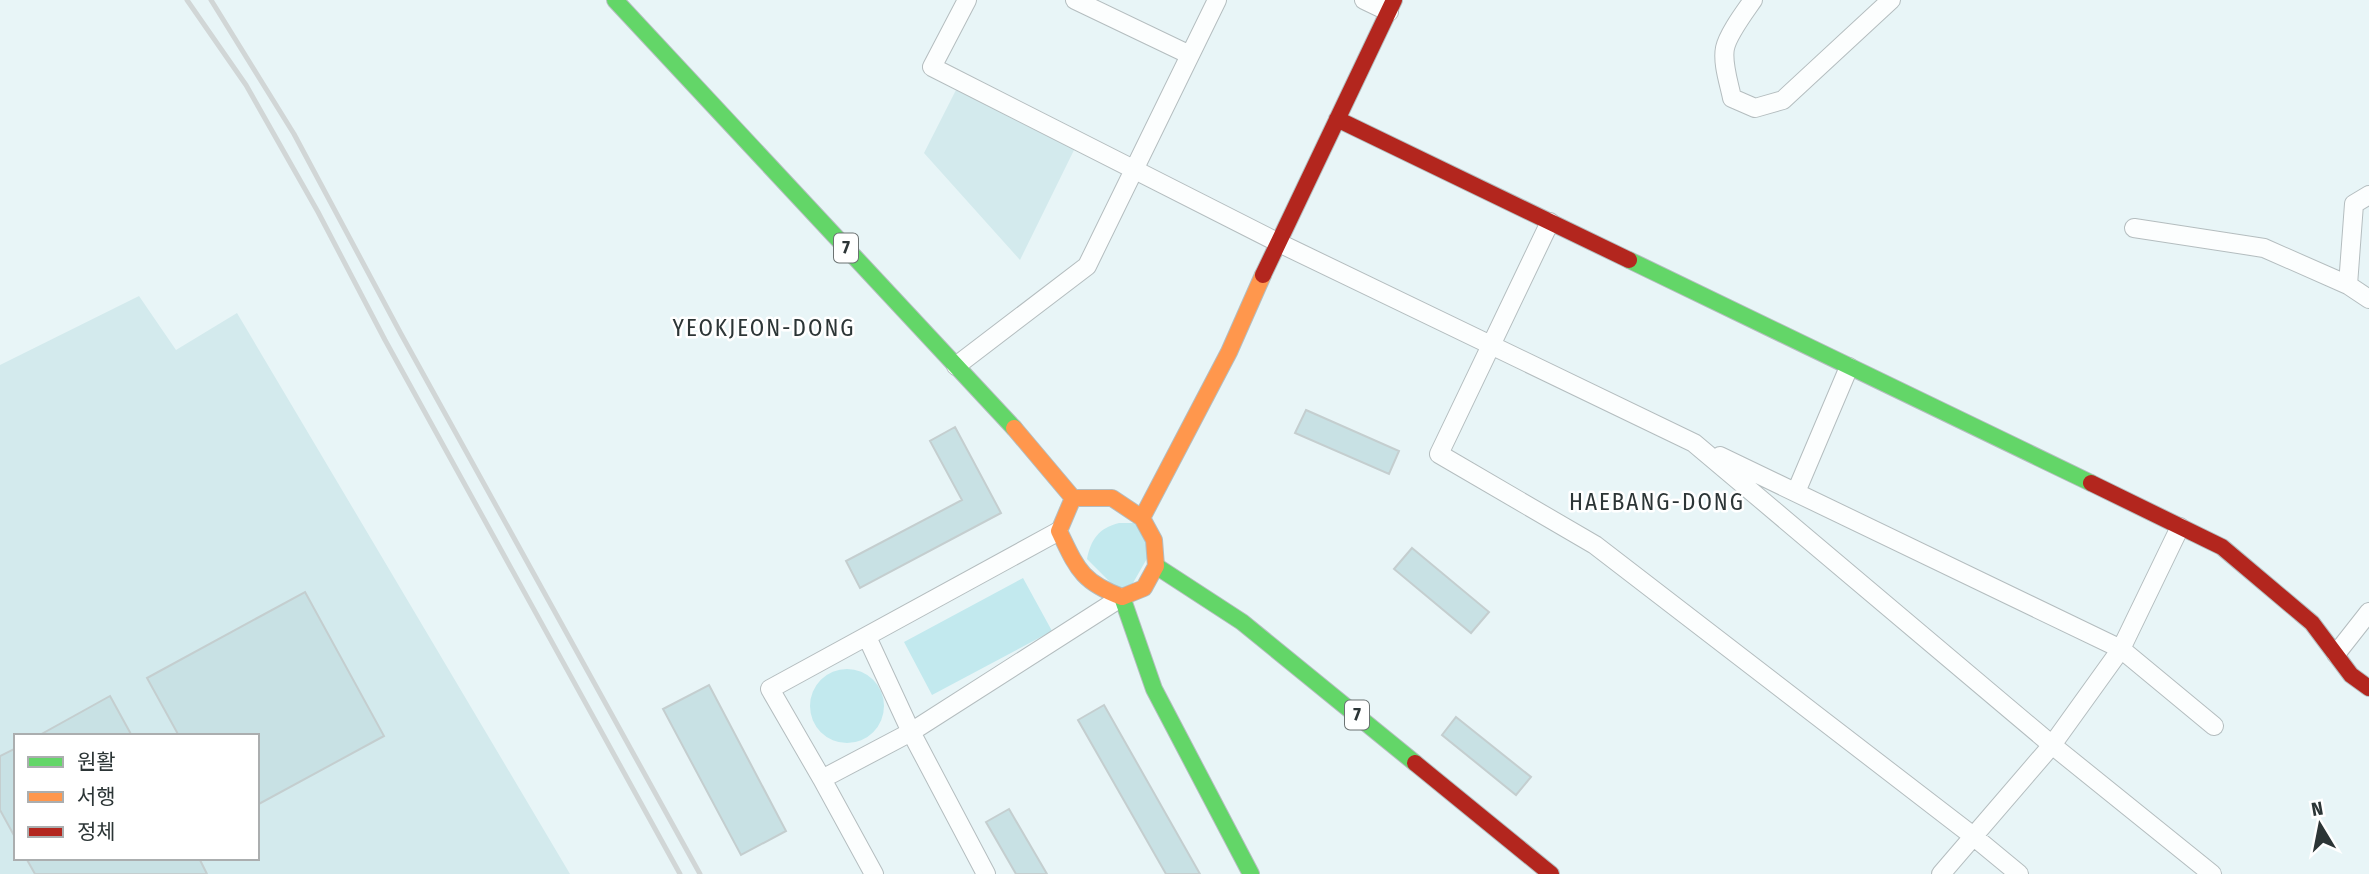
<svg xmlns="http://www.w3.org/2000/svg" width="2369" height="874" viewBox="0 0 2369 874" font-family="'Fira Sans Condensed','Noto Sans KR',sans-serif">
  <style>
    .built { fill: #d3eaed; fill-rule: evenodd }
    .green { fill: #c2e9ee }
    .building { fill: #c8e1e4; stroke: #c4cecf; stroke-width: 2 }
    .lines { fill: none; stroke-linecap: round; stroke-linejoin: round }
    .street-casing { stroke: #b4bdbf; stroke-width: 20 }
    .fast-casing { stroke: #b4bdbf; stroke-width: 18 }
    .slow-casing { stroke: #b4bdbf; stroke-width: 18 }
    .jam-casing { stroke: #b4bdbf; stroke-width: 18 }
    .street { stroke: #fcfefe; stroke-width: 18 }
    .fast { stroke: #63d668; stroke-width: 16 }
    .slow { stroke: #ff974d; stroke-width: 16 }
    .jam { stroke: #b3261e; stroke-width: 16 }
    .rail { stroke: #d1d6d6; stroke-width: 5 }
    .labels { text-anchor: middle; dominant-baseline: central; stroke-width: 5; stroke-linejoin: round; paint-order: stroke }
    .shield { fill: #fff; stroke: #6b7272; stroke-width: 2 }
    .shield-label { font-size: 18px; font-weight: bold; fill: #2c3536 }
    .quarter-label { font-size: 23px; letter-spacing: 2px; fill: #2c3536; stroke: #fff }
  </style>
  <rect width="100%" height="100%" fill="#e8f5f7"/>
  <path class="built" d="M956,90L1076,146L1020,260L924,153Z
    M139,296L176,350L237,313L570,874H0V365ZM16,736H257V858H16Z"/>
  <path class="green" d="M1119,523H1134L1157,541L1125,597L1087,559C1091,539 1099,528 1119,523Z
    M1023,578L1052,631L932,695L904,642Z
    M810 706a37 37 0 1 1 74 0a37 37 0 1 1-74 0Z"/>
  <path class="building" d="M1306,410L1399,451L1389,474L1295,433Z
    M955,427L1001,513L860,588L846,561L962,500L930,441Z
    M1412,548L1489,612L1471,633L1394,569Z
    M305,592L384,736L257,805V736H179L147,678Z
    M709,685L786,831L741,855L663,709Z
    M110,696L132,736H38Z
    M1104,705L1200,874H1166L1078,720Z
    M1456,717L1531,777L1516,795L1442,735Z
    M16,748V839L0,810V756Z
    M1009,809L1047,874H1016L986,822Z
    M26,858H199L207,874H35Z"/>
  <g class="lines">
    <g class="street-casing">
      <path id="street" d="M967,0L932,67L1277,242L1694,443L2052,745L2212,874
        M1075,0L1190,55
        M1364,0L1389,12
        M1753,0C1744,13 1728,34 1725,48C1722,63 1729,83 1732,98L1755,108L1783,100L1891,0
        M1550,222L1439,454L1595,545L1973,836L2019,874
        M2134,228L2264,248L2348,285L2369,299
        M2348,285L2354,204L2369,195
        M956,366L1087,266L1217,0
        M1720,456L2121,649L2214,726
        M1796,492L1849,367
        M1059,531L770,689L822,779L911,732L1122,597
        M867,637L911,732L986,874
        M2336,654L2369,612
        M822,779L874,874
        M1941,874L2052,745L2121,649L2180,527"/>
    </g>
    <g class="fast-casing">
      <path id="fast" d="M615,0L1014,428
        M1629,260L2091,483
        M1156,566L1242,622L1415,763
        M1122,597L1154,689L1251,874"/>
    </g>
    <g class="slow-casing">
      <path id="slow" d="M1014,428L1073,498
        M1073,498H1112L1142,518L1154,540L1156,566L1144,588L1122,597C1081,582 1077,568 1059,531Z
        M1142,518L1229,352L1263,275"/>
    </g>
    <g class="jam-casing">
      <path id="jam" d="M1337,119L1629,260
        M1263,275L1394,0
        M2091,483L2222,547L2312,623L2351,675L2369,688
        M1415,763L1551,874"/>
    </g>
    <use href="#street" class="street"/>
    <use href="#fast" class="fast"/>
    <use href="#slow" class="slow"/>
    <use href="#jam" class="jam"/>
    <path class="rail" d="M187,0L246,85L318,212L385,340L680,874
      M211,0L294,134L401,334L700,874"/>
  </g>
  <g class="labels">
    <g class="shield">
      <rect x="834" y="233.5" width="24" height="29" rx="5"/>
      <rect x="1345" y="700.5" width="24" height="29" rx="5"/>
    </g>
    <g class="shield-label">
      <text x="846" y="248">7</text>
      <text x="1357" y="715">7</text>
    </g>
    <g class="quarter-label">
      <text x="764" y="328">YEOKJEON-DONG</text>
      <text x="1657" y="502">HAEBANG-DONG</text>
    </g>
  </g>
  <rect x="14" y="734" width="245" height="126" fill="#ffffff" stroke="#abaeaf" stroke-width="2"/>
  <rect x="28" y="757" width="35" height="10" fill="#63d668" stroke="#abaeaf" stroke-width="2"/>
  <text x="77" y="769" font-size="21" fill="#2c3536">원활</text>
  <rect x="28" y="792" width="35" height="10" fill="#ff974d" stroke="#abaeaf" stroke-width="2"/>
  <text x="77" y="804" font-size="21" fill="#2c3536">서행</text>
  <rect x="28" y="827" width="35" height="10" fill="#b3261e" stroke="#abaeaf" stroke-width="2"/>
  <text x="77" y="839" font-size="21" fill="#2c3536">정체</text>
  <g transform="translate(2320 825) rotate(350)" stroke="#ffffff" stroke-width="5" paint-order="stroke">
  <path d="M0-5L12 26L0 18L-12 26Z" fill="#2c3536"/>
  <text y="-10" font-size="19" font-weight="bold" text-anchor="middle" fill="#2c3536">N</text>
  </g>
</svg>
